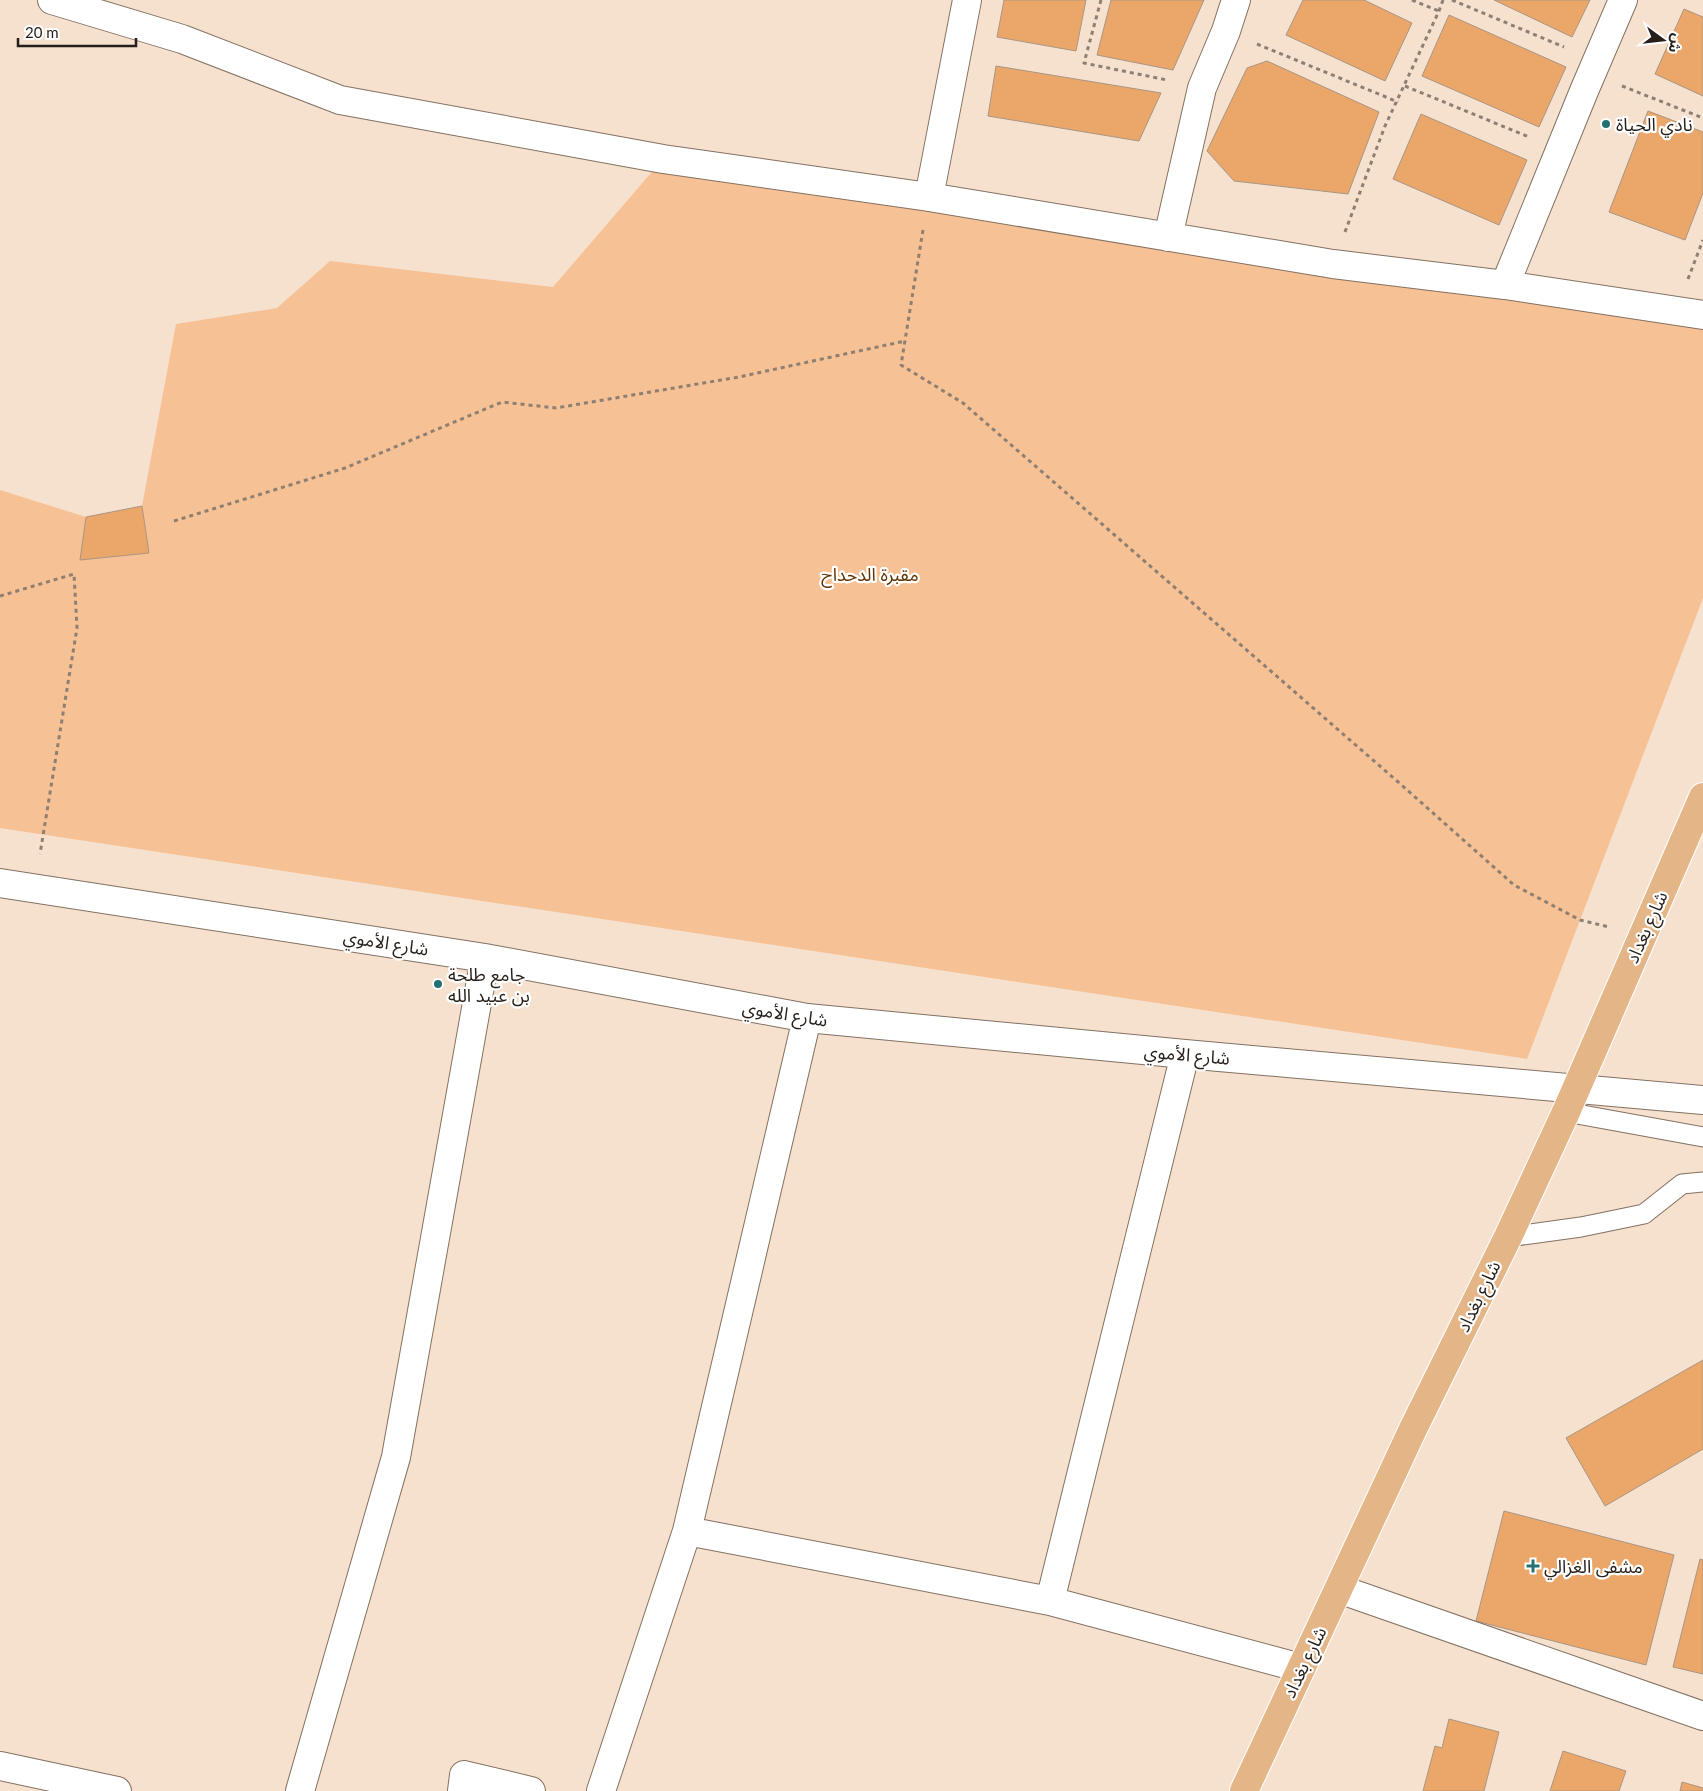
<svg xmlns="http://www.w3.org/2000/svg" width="1703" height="1791" viewBox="0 0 1703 1791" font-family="Lato,'Noto Sans Arabic',sans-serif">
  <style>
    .green { fill: #f6c194 }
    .building { fill: #eba769; stroke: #a99584 }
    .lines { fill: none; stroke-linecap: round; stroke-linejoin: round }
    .service-casing { stroke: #847161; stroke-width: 21 }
    .pedestrian-casing { stroke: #847161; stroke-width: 30 }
    .minor-casing { stroke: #847161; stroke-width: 30 }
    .primary-casing { stroke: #fff; stroke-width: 30 }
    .path { stroke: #8e7f73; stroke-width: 3; stroke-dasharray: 4 4; stroke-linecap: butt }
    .service { stroke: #fff; stroke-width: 19 }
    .pedestrian { stroke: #fff; stroke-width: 28 }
    .minor { stroke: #fff; stroke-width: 28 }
    .primary { stroke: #e3b587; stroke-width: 28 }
    .poi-dot { fill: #257072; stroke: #fff; stroke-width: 2 }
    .labels { text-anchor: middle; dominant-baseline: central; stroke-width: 4.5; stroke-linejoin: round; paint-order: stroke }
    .poi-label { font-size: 18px; fill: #261e18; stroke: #fff; text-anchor: start }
    .park-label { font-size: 18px; fill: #5e3300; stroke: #fff }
    .street-label { font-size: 18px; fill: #261e18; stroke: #fff }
  </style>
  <rect width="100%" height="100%" fill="#f6e1cf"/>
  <path class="green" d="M663,159L1703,315V598L1527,1059L0,828V490L86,517L80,560L149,553L142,506L176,324L277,308L330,261L553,287Z"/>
  <path class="building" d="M1004,0H1086L1076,51L997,37Z
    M1111,0H1204L1173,70L1097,55Z
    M1303,0H1364L1412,23L1385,81L1286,35Z
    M1494,0H1590L1572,37Z
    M1684,9L1703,17V96L1655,74Z
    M1449,15L1566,67L1539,127L1422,76Z
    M1267,61L1379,112L1348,194L1234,181L1207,151L1247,68Z
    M996,66L1161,93L1139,141L988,116Z
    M1648,111L1703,132V193L1685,240L1609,212Z
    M1421,114L1527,160L1499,225L1393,179Z
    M142,506L149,553L80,560L86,517Z
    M1703,1360V1449L1605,1506L1566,1438Z
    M1504,1511L1674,1555L1646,1665L1476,1621Z
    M1700,1559L1703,1560V1674L1673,1667Z
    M1449,1719L1499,1732L1484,1791H1423L1435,1746L1442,1748Z
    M1563,1751L1626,1771L1619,1791H1550Z
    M1682,1782L1703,1788V1791H1680Z"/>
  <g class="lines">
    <g class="service-casing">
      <path id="service" d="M1566,1112L1703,1137
        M1508,1237L1581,1227L1644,1214L1682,1184L1703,1182"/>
    </g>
    <g class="pedestrian-casing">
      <path id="pedestrian" d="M0,1766L117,1791"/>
    </g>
    <g class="minor-casing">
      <path id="minor" d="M52,0L182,39L340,100L663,159L929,197L1333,264L1505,285L1703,315
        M929,197L967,0
        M1168,237L1202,88L1226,31L1236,0
        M1505,285L1584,91L1623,0
        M0,883L485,958L807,1018L1185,1054L1703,1100
        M687,1531L1050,1601L1301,1668
        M1339,1589L1703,1716
        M1050,1601L1185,1054
        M300,1791L396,1457L485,958
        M462,1791L464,1775L531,1791
        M601,1791L687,1531L807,1018"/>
    </g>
    <g class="primary-casing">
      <path id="primary" d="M1244,1791L1413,1429L1508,1237L1566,1112L1703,797"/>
    </g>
    <path class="path" d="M1101,0L1084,63L1167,80
      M1412,0L1439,11
      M1452,0L1564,47
      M1257,44L1398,102
      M1405,86L1529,137
      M1622,86L1703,118
      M923,230L901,365L963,403L1397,781L1514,885L1580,920L1609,927
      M1345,232L1385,126L1439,11L1443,0
      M1688,279L1703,240
      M174,521L345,468L502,402L556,408L739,377L905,341
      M0,596L74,574L77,628L40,854"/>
    <use href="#service" class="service"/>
    <use href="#pedestrian" class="pedestrian"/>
    <use href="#minor" class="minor"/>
    <use href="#primary" class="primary"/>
  </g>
  <g class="poi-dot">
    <circle cx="1606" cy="124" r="5"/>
    <circle cx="438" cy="984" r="5"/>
    <path d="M1530.5 1558.5h5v5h5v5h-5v5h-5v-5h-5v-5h5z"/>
  </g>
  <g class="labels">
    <g class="poi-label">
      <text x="1616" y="124">نادي الحياة</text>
      <text x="448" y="974">جامع طلحة<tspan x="448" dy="21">بن عبيد الله</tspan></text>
      <text x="1544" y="1566">مشفى الغزالي</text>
    </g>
    <g class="park-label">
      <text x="870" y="574">مقبرة الدحداح</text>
    </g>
    <g class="street-label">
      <text transform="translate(1646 927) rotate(-66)">شارع بغداد</text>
      <text transform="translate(386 942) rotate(9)">شارع الأموي</text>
      <text transform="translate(785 1013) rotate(9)">شارع الأموي</text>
      <text transform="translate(1187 1054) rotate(5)">شارع الأموي</text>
      <text transform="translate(1478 1296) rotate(-64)">شارع بغداد</text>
      <text transform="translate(1304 1662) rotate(-64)">شارع بغداد</text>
    </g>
  </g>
  <g transform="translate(1663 40) rotate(105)" stroke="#ffffff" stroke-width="4" paint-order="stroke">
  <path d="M0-4L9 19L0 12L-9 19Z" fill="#261e18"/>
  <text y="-8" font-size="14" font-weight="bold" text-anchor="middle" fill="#261e18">ش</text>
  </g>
  <path d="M18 38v8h118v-8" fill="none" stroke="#261e18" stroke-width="2.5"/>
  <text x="25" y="38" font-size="15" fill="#261e18" stroke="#ffffff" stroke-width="4" paint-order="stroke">20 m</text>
</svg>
